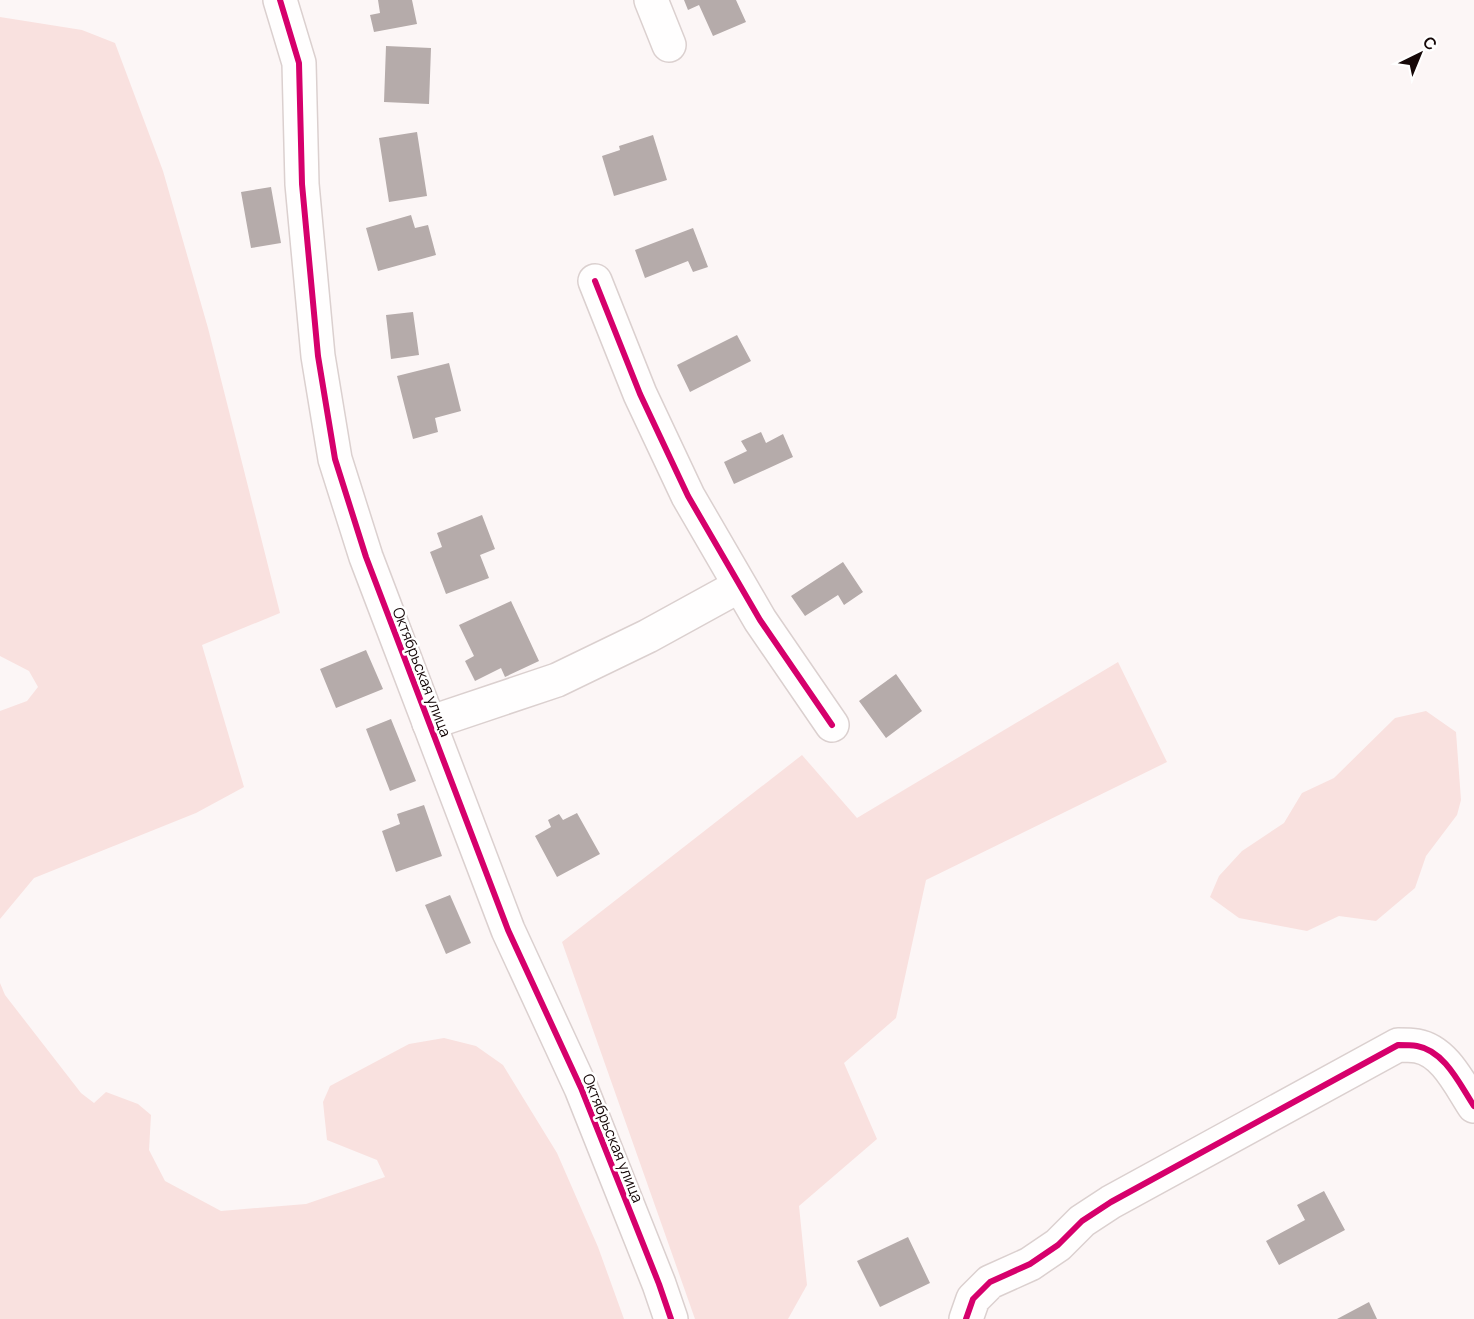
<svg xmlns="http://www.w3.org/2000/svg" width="1474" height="1319" viewBox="0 0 1474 1319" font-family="Manrope,sans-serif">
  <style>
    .green { fill: #f9e1df }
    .building { fill: #b5abaa }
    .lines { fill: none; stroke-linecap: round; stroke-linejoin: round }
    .minor-casing { stroke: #dbd0cf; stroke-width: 36 }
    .tertiary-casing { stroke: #dbd0cf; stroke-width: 36 }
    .minor { stroke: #fffefe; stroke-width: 33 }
    .tertiary { stroke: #fffefe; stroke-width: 33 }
    .cycleway-casing { stroke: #fff; stroke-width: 10 }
    .cycleway { stroke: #d6006c; stroke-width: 6 }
    .labels { text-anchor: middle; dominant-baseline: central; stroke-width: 5; stroke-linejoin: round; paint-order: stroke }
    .street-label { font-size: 15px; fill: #160808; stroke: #fff }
  </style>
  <rect width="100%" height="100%" fill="#fcf6f6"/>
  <path class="green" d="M0,17L82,30L115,43L163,171L208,328L280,613L202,645L244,787L196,813L34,878L0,919V711L27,701L38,687L29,671L0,656Z
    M1118,662L1167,762L926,880L896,1018L844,1063L877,1139L799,1206L807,1285L788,1319H695L562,942L802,755L857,818Z
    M1426,711L1456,732L1461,800L1457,815L1426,856L1415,888L1376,921L1339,916L1307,931L1239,918L1210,897L1219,876L1242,851L1284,823L1302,793L1334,778L1395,718Z
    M0,983L5,995L81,1093L94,1103L106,1092L138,1104L151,1115L149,1150L165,1181L221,1211L306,1204L385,1177L377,1160L327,1140L323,1102L330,1086L409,1044L444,1038L476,1046L503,1065L557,1153L598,1247L624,1319H0Z"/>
  <path class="building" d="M378,0H412L417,24L374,32L370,15L380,13Z
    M684,0H736L746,22L713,36L699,5L688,10Z
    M386,46L431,48L429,104L384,102Z
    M417,132L427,196L389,202L379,138Z
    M653,135L667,180L614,196L602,156L620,150L619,146Z
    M271,187L281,243L251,248L241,192Z
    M411,215L415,228L428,225L436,255L378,271L366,228Z
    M693,228L708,267L693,272L688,261L645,278L635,250Z
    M413,312L419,355L391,359L386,315Z
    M737,335L751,361L690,392L677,365Z
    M449,363L461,411L435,418L438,432L413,439L397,376Z
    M761,432L766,443L783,434L793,457L734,484L724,462L747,451L741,441Z
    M482,515L495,549L480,555L489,578L446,594L430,552L442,547L437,533Z
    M843,562L863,592L844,605L838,595L805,616L791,596Z
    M511,601L539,661L505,677L501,668L475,681L465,661L474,656L459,625Z
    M366,650L383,689L336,708L320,669Z
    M896,674L922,711L886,738L859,701Z
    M391,719L416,781L390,791L366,729Z
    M424,805L442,856L396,872L382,831L400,824L397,814Z
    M577,813L600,854L557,877L535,836L551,827L548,820L559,814L563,820Z
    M450,895L471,943L446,954L425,905Z
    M1324,1191L1345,1230L1279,1265L1266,1241L1305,1220L1297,1205Z
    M908,1237L930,1283L880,1307L857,1261Z
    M1369,1302L1377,1319H1337Z"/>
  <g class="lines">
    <g class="minor-casing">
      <path id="minor" d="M651,0L669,45
        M595,281L640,394L688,496L760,620L832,725
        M429,723L557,680L648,636L739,586
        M966,1319L973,1299L990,1282L1030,1264L1058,1245L1082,1221L1111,1202L1398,1045C1404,1045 1411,1045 1417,1046C1445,1051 1460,1085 1474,1106"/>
    </g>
    <g class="tertiary-casing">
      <path id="tertiary" d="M280,0L299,63L302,184L318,356L335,459L366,557L508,930L581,1088L659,1284L671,1319"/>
    </g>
    <use href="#minor" class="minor"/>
    <use href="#tertiary" class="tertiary"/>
    <g class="cycleway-casing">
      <path id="cycleway" d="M280,0L299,63L302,184L318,356L335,459L366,557L508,930L581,1088L659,1284L671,1319
        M595,281L640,394L688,496L760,620L832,725
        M966,1319L973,1299L990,1282L1030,1264L1058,1245L1082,1221L1111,1202L1398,1045C1404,1045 1411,1045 1417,1046C1445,1051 1460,1085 1474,1106"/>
    </g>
    <use href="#cycleway" class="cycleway"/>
  </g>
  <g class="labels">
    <g class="street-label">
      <text transform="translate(422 672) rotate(69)">Октябрьская улица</text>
      <text transform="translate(613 1138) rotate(68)">Октябрьская улица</text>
    </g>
  </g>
  <g transform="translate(1420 54) rotate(43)" stroke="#ffffff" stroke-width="4.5" paint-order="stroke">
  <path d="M0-4.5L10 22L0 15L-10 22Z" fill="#160808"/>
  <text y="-9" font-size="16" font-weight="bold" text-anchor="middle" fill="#160808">С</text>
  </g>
</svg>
